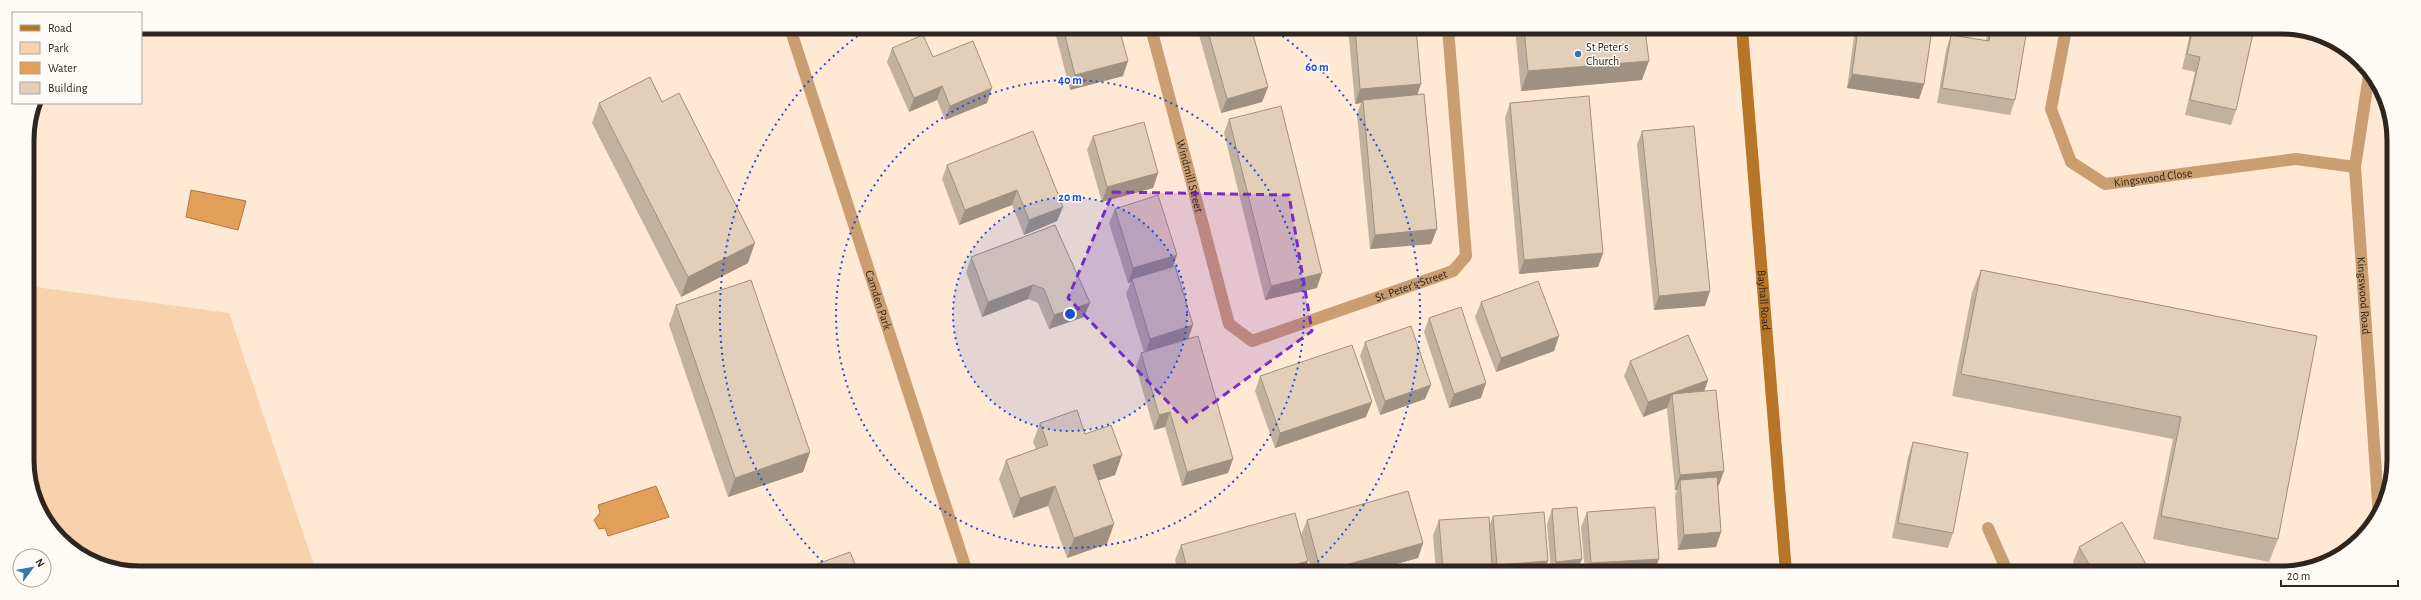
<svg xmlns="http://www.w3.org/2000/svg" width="2421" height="600" viewBox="0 0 2421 600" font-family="'Alegreya Sans',sans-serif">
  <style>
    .green { fill: #f8d2ac }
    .water { fill: #e29f58; stroke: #ac7b47 }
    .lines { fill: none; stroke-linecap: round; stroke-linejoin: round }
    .lane { stroke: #cb9e71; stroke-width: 12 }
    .street { stroke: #cb9e71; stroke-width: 12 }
    .secondary { stroke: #b77527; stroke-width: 12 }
    .wall { fill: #c3b1a0 }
    .shaded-wall { fill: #9f9082 }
    .building { fill: #e3ceba; stroke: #9f9082 }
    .marked { fill: #7b2cbf; fill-opacity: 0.2; stroke: #7b2cbf; stroke-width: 3; stroke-dasharray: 8 5; stroke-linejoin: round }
    .ring { fill: none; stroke: #1d4ed8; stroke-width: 2; stroke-dasharray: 2 4 }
    .poi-dot { fill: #3477ad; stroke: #fefaf6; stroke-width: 1.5 }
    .labels { text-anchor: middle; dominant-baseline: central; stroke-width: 3; stroke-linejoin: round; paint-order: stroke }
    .poi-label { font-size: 12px; fill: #2e261e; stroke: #fefaf6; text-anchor: start }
    .street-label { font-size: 12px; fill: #2e261e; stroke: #fefaf6 }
    .rim { fill: none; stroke: #2e261e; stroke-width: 5 }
    .centre { fill: #1d4ed8; stroke: #fefaf6; stroke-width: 2 }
    .ring-label { font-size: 12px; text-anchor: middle; font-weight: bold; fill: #1d4ed8; stroke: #fefaf6; stroke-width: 3; stroke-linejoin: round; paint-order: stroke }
  </style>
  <rect width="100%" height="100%" fill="#ffe9d4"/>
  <path class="green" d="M28,286L229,313L316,571H118L60,540L29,482Z"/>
  <path class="water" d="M191,190L246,201L238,230L186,217Z
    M656,486L669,517L608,536L605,528L599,529L594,520L600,513L598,505Z"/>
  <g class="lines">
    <path class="lane" d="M1988,528L2008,573"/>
    <g class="street">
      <path id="s1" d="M790,28L967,572"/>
      <path id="s2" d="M1151,28L1229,324L1252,341L1453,271L1466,256L1448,28"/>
      <path id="s3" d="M2066,29L2051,109L2071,162L2105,184L2296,159L2355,167"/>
      <path id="s4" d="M2369,75L2355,167L2379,517"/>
    </g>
    <path class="secondary" id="s5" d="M1742,29L1786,572"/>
  </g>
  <path class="wall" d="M600,27H609L604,32Z
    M1054,28H1119L1123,76L1070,90Z
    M1197,28H1251L1268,87L1262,102L1221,113Z
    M1348,28H1416L1417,95L1437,229L1431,244L1370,249L1357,114L1361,103L1355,104Z
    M1515,28L1645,29L1642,80L1521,91Z
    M1855,29H1932L1924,84L1919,99L1847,88Z
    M1988,29H2027L2015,100L2010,115L1937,103L1946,50L1951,35L1986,41Z
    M2191,29H2254L2236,110L2231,125L2185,115L2195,72L2182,69Z
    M892,48L933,57L987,103L945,120L937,100L909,112L887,62Z
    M662,102L748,263L681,297L592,123L599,103Z
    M1510,103L1603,253L1598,267L1519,274L1505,118Z
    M1229,119L1317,288L1265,300L1224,133Z
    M1642,131L1705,306L1654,310L1637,145Z
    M1093,136L1158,173L1153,188L1102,202L1087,150Z
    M947,165L1063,207L1057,221L1024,235L1012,205L959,225L942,179Z
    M1115,209L1173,267L1189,339L1233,459L1228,473L1182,486L1165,427L1154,430L1136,367L1141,353L1144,352L1126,294L1131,282L1128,283L1109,223Z
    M1055,225L1084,317L1049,329L1038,303L1028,299L982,317L966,272L971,257Z
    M1981,270L2317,336L2278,539L2269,562L2153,539L2173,439L1952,396L1972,292Z
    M1481,302L1559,336L1554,351L1496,372L1475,317Z
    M676,305L810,452L803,472L728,497L669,325Z
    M1429,318L1481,398L1449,408L1424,332Z
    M1365,342L1425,399L1380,415L1360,356Z
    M1630,361L1708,380L1704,391L1719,485L1718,486L1721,532L1716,547L1678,550L1675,495L1677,490H1675L1667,409V408L1643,417L1624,376Z
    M1260,376L1366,417L1275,448L1255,391Z
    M1040,423L1085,434L1122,455L1115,475L1099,480L1107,544L1067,558L1048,506L1013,518L999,479L1006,460L1036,449L1033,442Z
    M1913,442L1953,533L1948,548L1892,538L1908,457Z
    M1552,509L1577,572H1551L1547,524Z
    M1587,512L1654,572H1585L1581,527Z
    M1493,516L1544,572H1491V569L1490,572H1436L1433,535L1439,520L1489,527Z
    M1307,520L1423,543L1418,558L1367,572H1312L1301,535Z
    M1181,545L1304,572H1179L1175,560Z
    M2079,547L2151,573H2080L2073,562Z"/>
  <path class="shaded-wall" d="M605,27H609L604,32Z
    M1128,61L1123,76L1070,90L1075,75Z
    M1649,61L1642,80L1521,91L1528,71Z
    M1852,74L1924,84L1919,99L1847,88Z
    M1421,84L1416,99L1363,100L1361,103L1355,104L1360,89Z
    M942,86L937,100L909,112L914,98Z
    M1268,87L1262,102L1221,113L1227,99Z
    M992,88L987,103L945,120L950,106Z
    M1158,173L1153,188L1102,202L1107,187Z
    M1017,190L1012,205L959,225L965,210Z
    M1063,207L1057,221L1024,235L1029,220Z
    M1437,229L1431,244L1370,249L1375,235Z
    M755,243L748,263L681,297L688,277Z
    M1603,253L1598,267L1519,274L1524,260Z
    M1177,255L1172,269L1132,279L1131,282L1128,283L1133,268Z
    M1322,273L1317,288L1265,300L1271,286Z
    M1033,285L1028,299L982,317L988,302Z
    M1710,291L1705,306L1654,310L1659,296Z
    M1090,303L1084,317L1049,329L1054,315Z
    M1193,325L1188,340L1145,354L1150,339Z
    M1559,336L1554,351L1496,372L1501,358Z
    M1708,380L1703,395L1672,394L1667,408L1643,417L1648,402Z
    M1486,383L1481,398L1449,408L1454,394Z
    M1431,385L1425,399L1380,415L1385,401Z
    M1372,402L1366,417L1275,448L1280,433Z
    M1170,412L1165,427L1154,430L1159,415Z
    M810,452L803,472L728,497L735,478Z
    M1122,455L1115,475L1086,485L1093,465Z
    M1233,459L1228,473L1182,486L1187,472Z
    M1724,471L1719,485L1681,489L1680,480L1677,490H1675L1680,475Z
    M1055,486L1048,506L1013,518L1020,498Z
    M1114,524L1107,544L1067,558L1074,538Z
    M1721,532L1716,547L1678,550L1684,535Z
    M1423,543L1418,558L1367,572H1321Z
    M1582,559L1577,572H1553L1556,562Z
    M1659,559L1654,572H1588L1591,563Z
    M1308,561L1304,572H1268Z
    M1548,561L1544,572H1495L1497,565Z
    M1492,566L1490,572H1442L1443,570Z"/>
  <path class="building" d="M1063,28H1119L1128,61L1075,75Z
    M1207,28H1251L1268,87L1227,99Z
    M1355,28H1416L1421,84L1360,89Z
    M1524,28L1645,29L1649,61L1528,71Z
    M1858,29H1932L1924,84L1852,74Z
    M1991,29H2027L2015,100L1942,88L1951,35L1989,41Z
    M2193,29H2254L2236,110L2190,100L2200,57L2187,54Z
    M923,35L933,57L973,41L992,88L950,106L942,86L914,98L892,48Z
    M650,77L662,102L679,93L755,243L688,277L599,103Z
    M1424,94L1437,229L1375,235L1363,100Z
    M1589,96L1603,253L1524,260L1510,103Z
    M1281,106L1322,273L1271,286L1229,119Z
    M1144,122L1158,173L1107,187L1093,136Z
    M1694,126L1710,291L1659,296L1642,131Z
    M1033,131L1063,207L1029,220L1017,190L965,210L947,165Z
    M1158,195L1177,255L1133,268L1115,209Z
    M1055,225L1090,303L1054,315L1044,289L1033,285L988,302L971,257Z
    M1175,266L1193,325L1150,339L1132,279Z
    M1981,270L2317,336L2278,539L2161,516L2181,417L1961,374Z
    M751,280L810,452L735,478L676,305Z
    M1538,281L1559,336L1501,358L1481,302Z
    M1461,307L1486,383L1454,394L1429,318Z
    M1411,326L1431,385L1385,401L1365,342Z
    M1688,335L1708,380L1648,402L1630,361Z
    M1198,336L1233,459L1187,472L1170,412L1159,415L1141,353Z
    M1352,345L1372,402L1280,433L1260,376Z
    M1716,390L1724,471L1680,475L1672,394Z
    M1077,410L1085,434L1111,425L1122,455L1093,465L1114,524L1074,538L1055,486L1020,498L1006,460L1048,445L1040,423Z
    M1913,442L1968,453L1953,533L1898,523Z
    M1717,477L1721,532L1684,535L1680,480Z
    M1408,491L1423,543L1321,572L1307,520Z
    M1577,507L1582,559L1556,562L1552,509Z
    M1655,507L1659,559L1591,563L1587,512Z
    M1544,512L1548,561L1497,565L1493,516Z
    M1295,513L1308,561L1268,572H1188L1181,545Z
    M1489,517L1492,566L1443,570L1439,520Z
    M2122,522L2151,573H2094L2079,547Z
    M850,552L858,571H798Z"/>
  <path class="marked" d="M1113,192L1289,195L1312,331L1187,422L1068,298Z"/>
  <circle cx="1070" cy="314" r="117" fill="#1d4ed8" fill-opacity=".12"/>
  <g class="ring">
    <circle cx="1070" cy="314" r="117"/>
    <circle cx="1070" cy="314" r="234"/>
    <path d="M831 570A350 350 0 0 1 867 29M1273 29A350 350 0 0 1 1309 570"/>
  </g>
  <circle class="poi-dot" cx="1578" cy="54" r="4"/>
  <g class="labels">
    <g class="poi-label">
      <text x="1586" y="47">St Peter's<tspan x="1586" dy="14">Church</tspan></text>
    </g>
    <g class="street-label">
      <text stroke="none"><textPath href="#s2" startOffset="153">Windmill Street</textPath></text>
      <text stroke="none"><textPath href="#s3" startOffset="227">Kingswood Close</textPath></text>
      <text stroke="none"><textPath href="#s2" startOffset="503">St. Peter's Street</textPath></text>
      <text stroke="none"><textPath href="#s4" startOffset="222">Kingswood Road</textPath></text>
      <text stroke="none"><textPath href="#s1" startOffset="286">Camden Park</textPath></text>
      <text stroke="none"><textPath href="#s5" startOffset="272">Bayhall Road</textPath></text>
    </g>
  </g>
  <path d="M0 0H2421V600H0ZM140 34H2281A106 106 0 0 1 2387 140V460A106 106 0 0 1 2281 566H140A106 106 0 0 1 34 460V140A106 106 0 0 1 140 34Z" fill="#fefaf6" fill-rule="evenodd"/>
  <path class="rim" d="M140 34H2281A106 106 0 0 1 2387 140V460A106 106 0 0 1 2281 566H140A106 106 0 0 1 34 460V140A106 106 0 0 1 140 34Z"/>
  <circle cx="1070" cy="314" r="6" class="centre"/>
  <g class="ring-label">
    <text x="1317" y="71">60 m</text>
    <text x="1070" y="84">40 m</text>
    <text x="1070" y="201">20 m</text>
  </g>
  <rect x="12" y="12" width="130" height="92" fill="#fefaf6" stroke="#aba5a0"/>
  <rect x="20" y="25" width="20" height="6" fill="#b77527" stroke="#aba5a0"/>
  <text x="48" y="32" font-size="12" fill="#2e261e">Road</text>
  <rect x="20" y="42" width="20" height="12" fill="#f8d2ac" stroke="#aba5a0"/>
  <text x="48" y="52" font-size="12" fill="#2e261e">Park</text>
  <rect x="20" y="62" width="20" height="12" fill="#e29f58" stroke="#aba5a0"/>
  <text x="48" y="72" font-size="12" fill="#2e261e">Water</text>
  <rect x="20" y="82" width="20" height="12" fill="#e3ceba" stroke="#aba5a0"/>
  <text x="48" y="92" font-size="12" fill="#2e261e">Building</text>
  <g transform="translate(32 568) rotate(58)"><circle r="19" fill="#fefaf6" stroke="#aba5a0"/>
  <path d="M0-3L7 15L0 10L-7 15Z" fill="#3477ad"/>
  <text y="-6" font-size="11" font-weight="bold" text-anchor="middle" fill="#2e261e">N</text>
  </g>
  <path d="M2281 580v6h117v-6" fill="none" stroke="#2e261e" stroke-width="2"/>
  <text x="2287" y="580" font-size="12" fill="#2e261e" stroke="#fefaf6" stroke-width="3" paint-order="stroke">20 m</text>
</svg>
